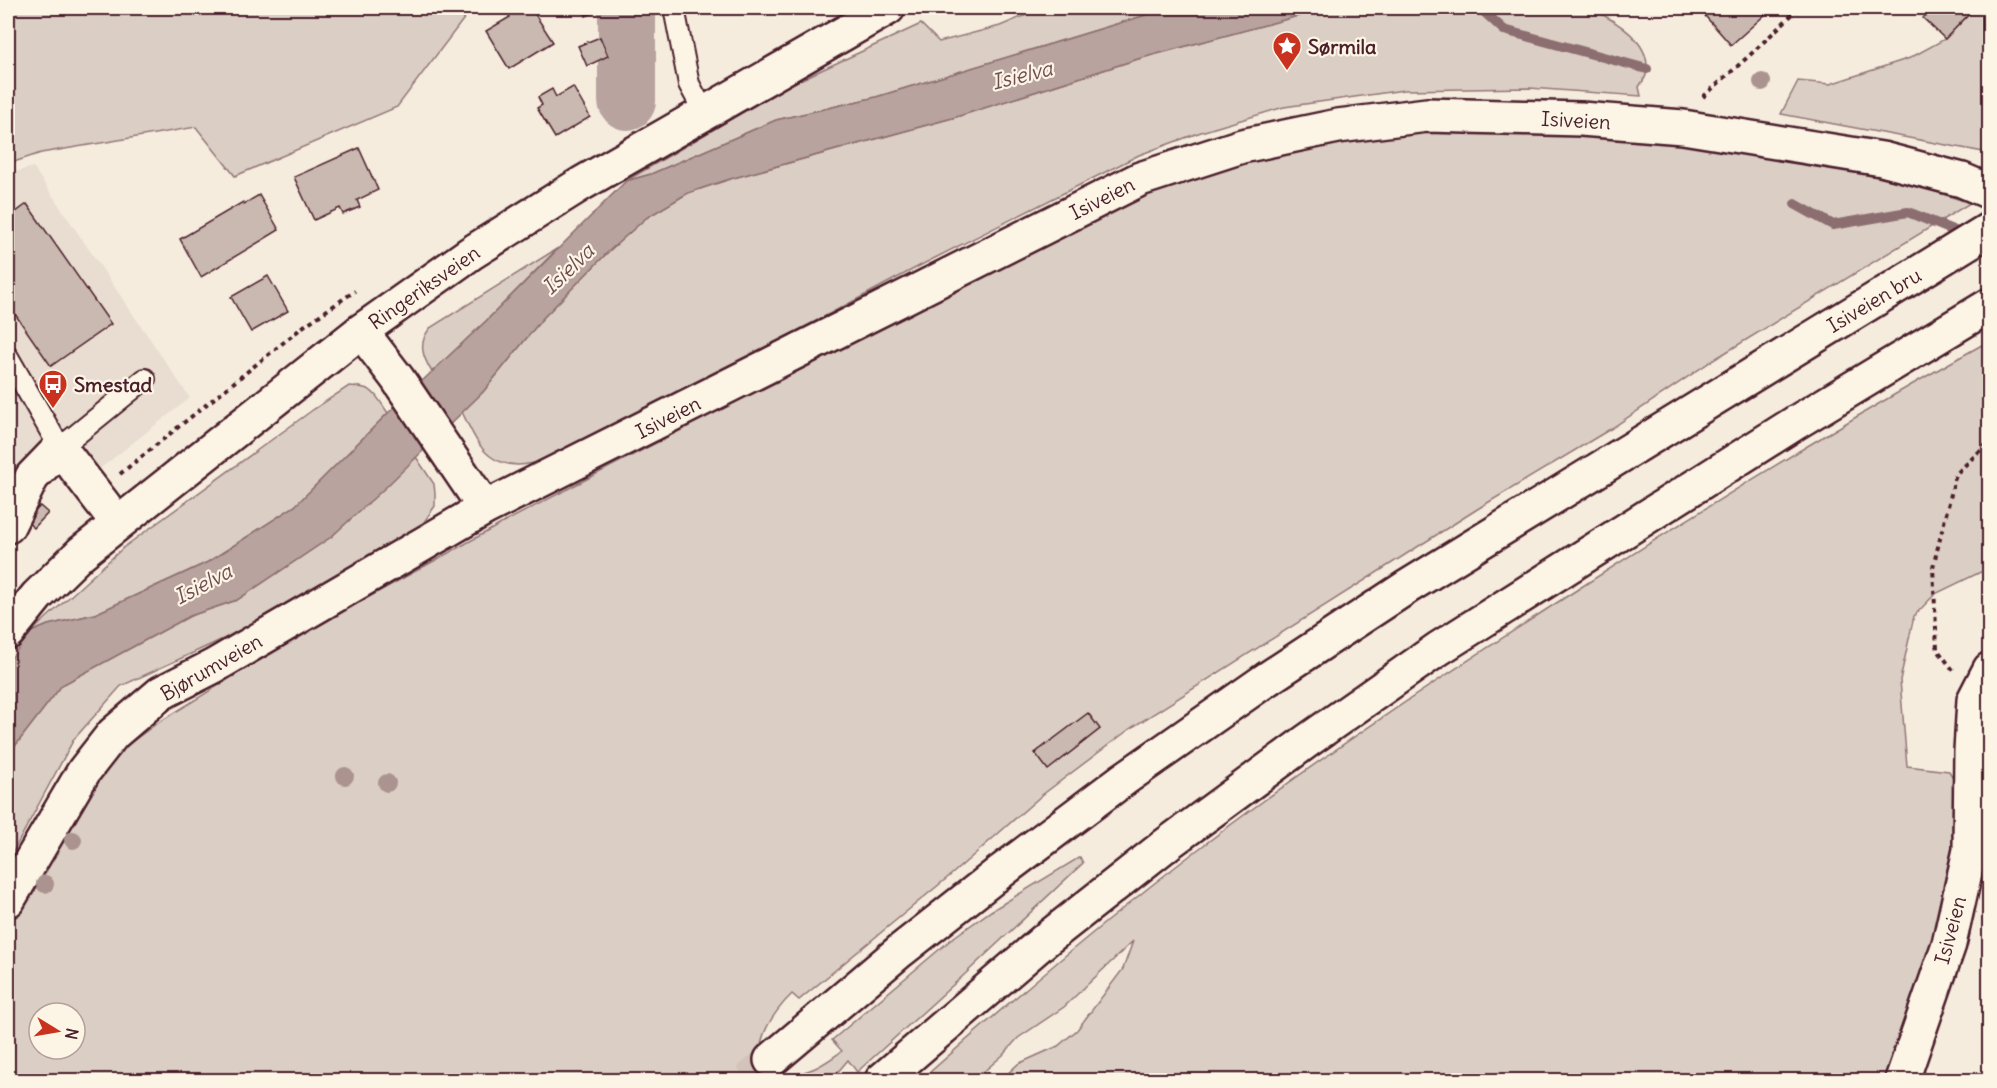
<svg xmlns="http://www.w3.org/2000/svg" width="1997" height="1088" viewBox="0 0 1997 1088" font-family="Delius,sans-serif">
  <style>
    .built { fill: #e8ddd0 }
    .green { fill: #dbcec4; stroke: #927678; stroke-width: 1.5; fill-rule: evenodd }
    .water { fill: #b8a39e; stroke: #8c6e70; stroke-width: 1.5 }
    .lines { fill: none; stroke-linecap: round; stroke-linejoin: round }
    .stream { stroke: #8c6e70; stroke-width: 10 }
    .river { stroke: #b8a39e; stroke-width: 58 }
    .building { fill: #cab9b1; stroke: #4a1f2b; stroke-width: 1.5 }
    .motorway-tunnel { stroke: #d3c3ba; stroke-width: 33; stroke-dasharray: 33 16; stroke-linecap: butt }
    .service-casing { stroke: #4a1f2b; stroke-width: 24 }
    .minor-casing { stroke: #4a1f2b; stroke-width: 38 }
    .primary-casing { stroke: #4a1f2b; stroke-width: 38 }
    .motorway-casing { stroke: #4a1f2b; stroke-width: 38 }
    .path { stroke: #4a1f2b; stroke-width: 4; stroke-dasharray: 4.5 4.5; stroke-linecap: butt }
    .service { stroke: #fcf5e5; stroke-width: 20 }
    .minor { stroke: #fcf5e5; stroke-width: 33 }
    .primary { stroke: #fcf5e5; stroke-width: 33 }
    .motorway { stroke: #fcf5e5; stroke-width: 33 }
    .tree { fill: #ab9390 }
    .labels { text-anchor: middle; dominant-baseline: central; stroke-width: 4.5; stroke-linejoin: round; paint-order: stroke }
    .poi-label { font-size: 20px; font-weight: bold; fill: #4a1f2b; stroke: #fcf5e5; text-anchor: start }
    .street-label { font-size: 20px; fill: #4a1f2b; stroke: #fcf5e5 }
    .water-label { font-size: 21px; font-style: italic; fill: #704d53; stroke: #fcf5e5 }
  </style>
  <rect width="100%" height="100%" fill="#f5ecde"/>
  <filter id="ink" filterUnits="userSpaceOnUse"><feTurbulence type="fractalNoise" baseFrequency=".0167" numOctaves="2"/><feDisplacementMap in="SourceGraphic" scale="12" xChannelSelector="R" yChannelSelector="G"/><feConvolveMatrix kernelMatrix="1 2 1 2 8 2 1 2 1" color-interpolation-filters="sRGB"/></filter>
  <g filter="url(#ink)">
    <path class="built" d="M33,167L190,398L97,471L54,472L8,494V174Z"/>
    <path class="green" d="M8,8H472L397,107L235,176L196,127L41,153L8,164Z
      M1043,8H1169L876,97L776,120L651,174L626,181L789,85L921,24L939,42L1000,26Z
      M1328,8H1590C1614,20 1654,42 1646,75C1645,79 1641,83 1639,87L1641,96L1529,88L1404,90L1284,107L1201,132L1139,155L925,263L588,442C560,454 518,478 490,456C477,446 469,426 462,412L483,392L542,319L609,251L646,218L688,193L730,179L956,117L1138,59Z
      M1975,8H1989V153L1781,114L1798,81L1830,84L1910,58L1945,39Z
      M1438,127L1547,129L1692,144L1800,161L1915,185L1970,203L1710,362L1612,428L1479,508L1131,728L1042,795L952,874L799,1000L792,994C775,1010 742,1054 775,1071C786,1076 798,1075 810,1070C822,1066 832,1058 842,1051L832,1040L954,937L991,911L1080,857L1083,863L964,975L857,1072L848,1060L831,1080H8V928L95,785L122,749L156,724L300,635L510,519L802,367L935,301L1060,233L1195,174L1296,151ZM39,1013H75V1049H39Z
      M558,248L486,321L432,372C422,356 418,343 430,328Z
      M1989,341V568L1935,594L1914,616L1900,680L1907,766L1949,771L1958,786L1959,835L1948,886L1918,993L1888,1080H1001L1018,1064L1058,1046L1077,1030L1123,969L1133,941L1064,1007L1018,1038L1003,1055L974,1080H921C1009,1002 1099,925 1192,854C1319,757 1452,670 1586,584C1718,499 1852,417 1989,341Z
      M349,386C375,387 374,393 388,413L295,506L208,562L95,614L48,625L31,632L124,547L314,409Z
      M416,457L434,484L435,494V506L422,525L368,560L225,638L121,686L74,739L8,861V755L62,685L190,616L237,600L331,537Z"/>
    <path class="water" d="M1169,8H1328L1138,59L956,117L730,179L688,193L646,218L609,251L542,319L483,392L386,487L331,537L237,600L190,616L62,685L8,755V662L31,632L48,625L95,614L208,562L295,506L388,413L486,321L626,181L651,174L776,120L876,97Z"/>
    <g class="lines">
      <path class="stream" d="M1480,8L1504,30L1647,69
        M1795,204L1833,225L1908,212L1967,236"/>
      <path class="river" d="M627,8V101"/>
    </g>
    <path class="building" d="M504,8H531L553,42L509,69L486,31L510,17Z
      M582,8H605L586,16Z
      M1698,8H1763L1767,13L1731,45Z
      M1933,8H1973L1974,9L1945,39L1923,18Z
      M600,37L608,56L587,66L578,46Z
      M573,87L590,117L555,138L537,108L542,105L538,97L552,89L556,97Z
      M359,148L378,190L357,200L360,207L343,214L340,208L314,220L294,177Z
      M259,195L279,230L201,277L180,239L243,202L244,204Z
      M27,204L111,324L51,366L8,304V218Z
      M268,276L288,311L251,332L231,297Z
      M40,506L48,513L34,528L26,521Z
      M1088,713L1100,729L1048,770L1035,753Z"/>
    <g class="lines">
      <path class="motorway-tunnel" d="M748,1080L771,1060"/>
      <g class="service-casing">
        <path id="service" d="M674,8L689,84L704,112
          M8,357L60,448L145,379"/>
      </g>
      <g class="minor-casing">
        <path id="minor" d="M361,331L397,378L485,508
          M8,526L32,477L60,448L117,522
          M8,900L84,771L113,734L161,693L214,666L485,508L1140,179L1242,146L1338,126L1427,115L1581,119L1683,127L1882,159L1962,180L1990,192
          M1902,1080L1949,944L1970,850L1971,751L1974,700L1990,669"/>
      </g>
      <g class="primary-casing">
        <path id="primary" d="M8,632L37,596L81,553L361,331L471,253L581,184L888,8"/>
      </g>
      <g class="motorway-casing">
        <path id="motorway" d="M771,1060L900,951L999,873L1124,779L1267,679L1407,587L1990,229
          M882,1080L1045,940L1167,844L1307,741L1438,649L1795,423L1990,305"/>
      </g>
      <path class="path" d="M1703,97L1750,55L1799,8
        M120,474L304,326L355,291
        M1953,670L1937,649L1933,567L1956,474L1990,441"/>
      <use href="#service" class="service"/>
      <use href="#minor" class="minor"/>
      <use href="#primary" class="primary"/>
      <use href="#motorway" class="motorway"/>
    </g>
    <g class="tree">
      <circle cx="1762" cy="82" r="9"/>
      <circle cx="345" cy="776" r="9"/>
      <circle cx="387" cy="783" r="9"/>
      <circle cx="73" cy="840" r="9"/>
      <circle cx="45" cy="884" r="9"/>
    </g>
  </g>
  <defs>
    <g id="sight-pin" transform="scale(1.5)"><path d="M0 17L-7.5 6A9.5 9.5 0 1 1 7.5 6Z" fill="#c8321e" stroke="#fcf5e5"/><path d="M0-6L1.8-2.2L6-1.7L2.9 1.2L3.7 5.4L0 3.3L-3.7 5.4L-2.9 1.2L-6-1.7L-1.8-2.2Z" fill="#fff"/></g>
    <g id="bus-pin" transform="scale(1.5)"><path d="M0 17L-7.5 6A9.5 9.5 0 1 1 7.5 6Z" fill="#c8321e" stroke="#fcf5e5"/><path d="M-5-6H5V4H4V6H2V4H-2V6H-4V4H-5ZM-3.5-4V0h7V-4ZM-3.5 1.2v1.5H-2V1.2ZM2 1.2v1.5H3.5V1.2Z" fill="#fff"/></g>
  </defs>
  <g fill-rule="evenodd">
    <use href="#sight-pin" x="1287" y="46"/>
    <use href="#bus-pin" x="53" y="384"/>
  </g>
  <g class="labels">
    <g class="poi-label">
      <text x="1308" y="46">Sørmila</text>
      <text x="74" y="384">Smestad</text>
    </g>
    <g class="street-label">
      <text transform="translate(1576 120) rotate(3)">Isiveien</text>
      <text transform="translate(1102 198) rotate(-27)">Isiveien</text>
      <text transform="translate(424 287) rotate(-35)">Ringeriksveien</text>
      <text transform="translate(1874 300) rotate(-31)">Isiveien bru</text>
      <text transform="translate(668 417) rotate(-27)">Isiveien</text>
      <text transform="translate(211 667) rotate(-30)">Bjørumveien</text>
      <text transform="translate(1950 930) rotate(-75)">Isiveien</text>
    </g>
    <g class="water-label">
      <text transform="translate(1022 75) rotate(-14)">Isielva</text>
      <text transform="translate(568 269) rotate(-44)">Isielva</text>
      <text transform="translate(203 584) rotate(-28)">Isielva</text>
    </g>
  </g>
  <rect width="1997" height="1088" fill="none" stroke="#fcf5e5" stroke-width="30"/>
  <rect x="15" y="15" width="1967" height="1058" fill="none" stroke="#4a1f2b" stroke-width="2" filter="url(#ink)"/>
  <g transform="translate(57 1031) rotate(101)"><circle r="28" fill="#fcf5e5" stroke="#b59f9b" stroke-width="1.5"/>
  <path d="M0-4.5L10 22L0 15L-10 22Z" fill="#c8321e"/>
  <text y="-9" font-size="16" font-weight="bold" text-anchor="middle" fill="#4a1f2b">N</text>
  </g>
</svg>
